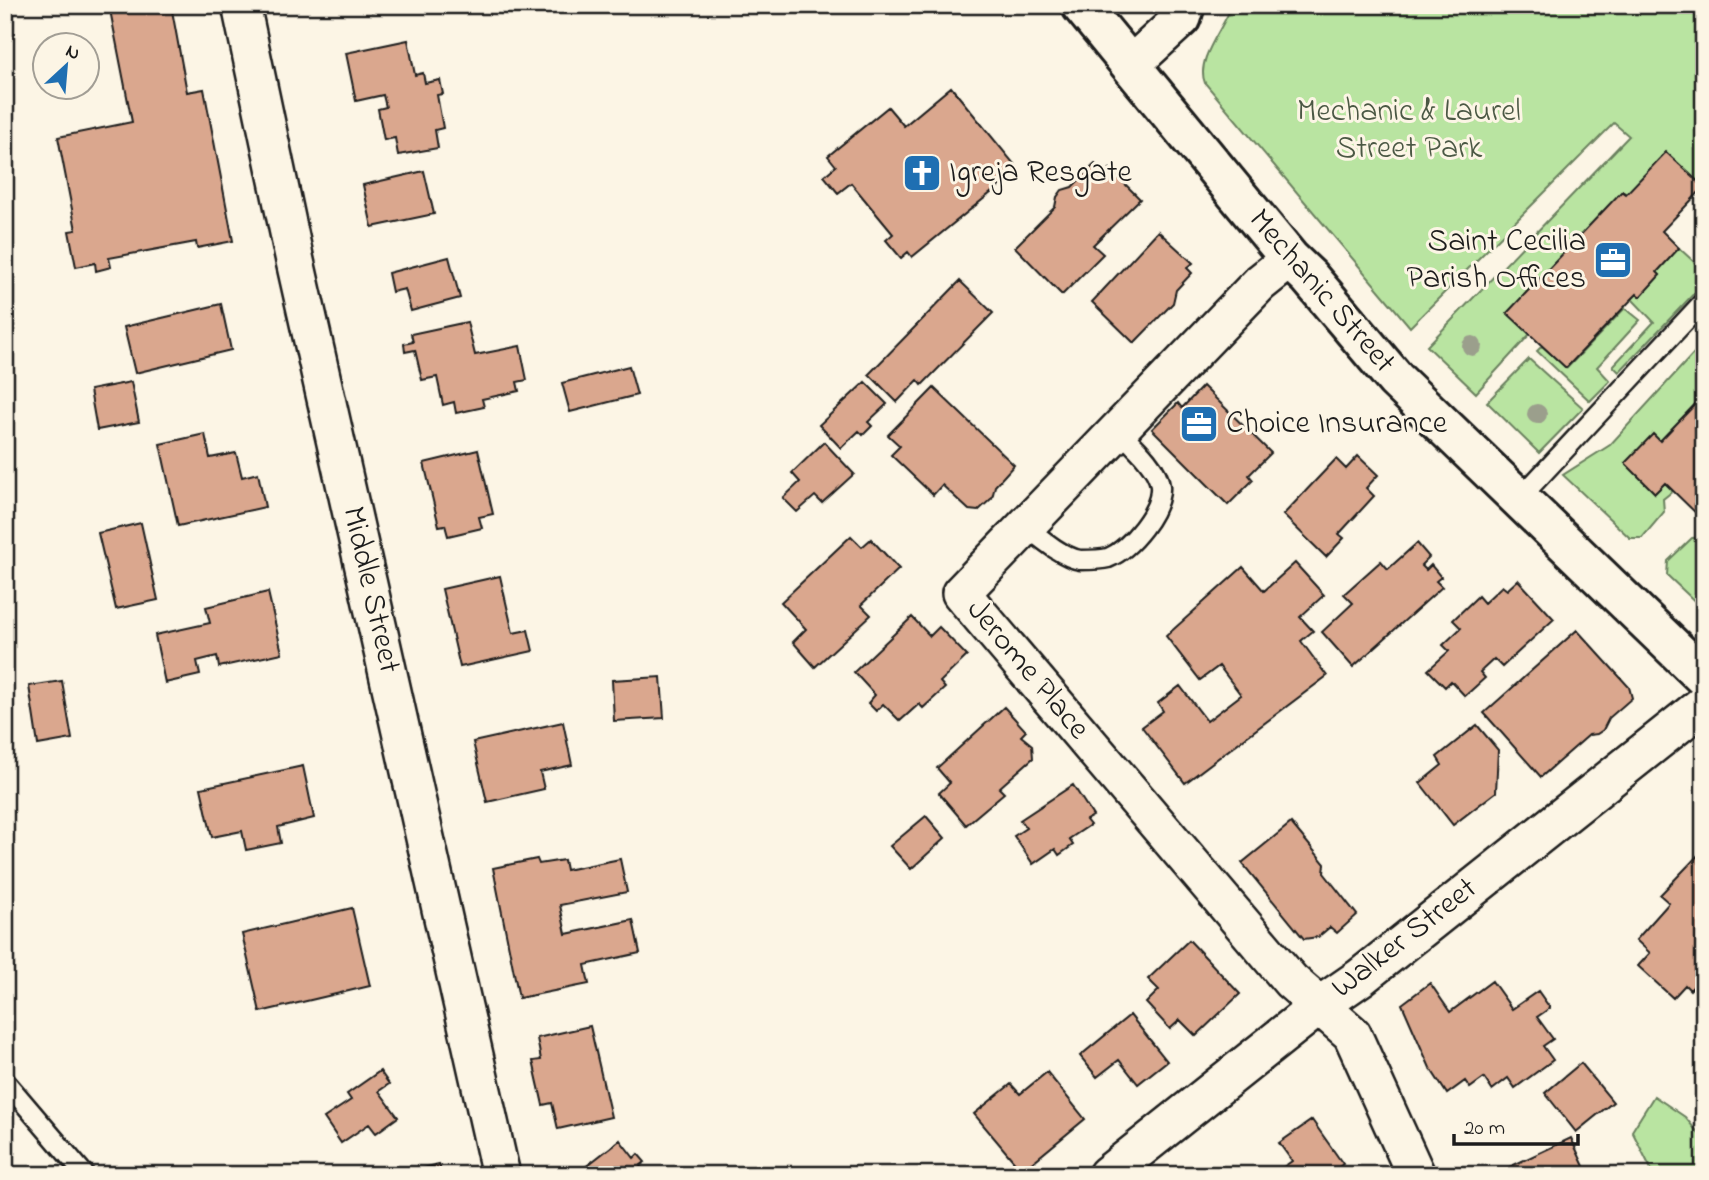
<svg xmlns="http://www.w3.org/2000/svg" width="1709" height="1180" viewBox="0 0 1709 1180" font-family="'Indie Flower',sans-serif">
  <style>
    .green { fill: #b9e4a1; stroke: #6a805e; stroke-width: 2 }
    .building { fill: #daa78e; stroke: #1c1c1c; stroke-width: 2 }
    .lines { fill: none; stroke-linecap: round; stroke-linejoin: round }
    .service-casing { stroke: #1c1c1c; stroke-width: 23 }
    .minor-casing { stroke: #1c1c1c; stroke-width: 42 }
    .secondary-casing { stroke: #1c1c1c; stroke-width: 44 }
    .service { stroke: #fcf5e5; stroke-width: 18 }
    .minor { stroke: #fcf5e5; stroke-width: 37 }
    .secondary { stroke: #fcf5e5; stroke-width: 38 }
    .tree { fill: #9b9f8c }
    .labels { text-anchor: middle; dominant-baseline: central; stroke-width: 6; stroke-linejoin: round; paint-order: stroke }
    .park-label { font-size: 32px; fill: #4b5844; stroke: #fcf5e5 }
    .poi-label { font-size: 32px; fill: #1c1c1c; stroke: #fcf5e5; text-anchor: start }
    .street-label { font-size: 32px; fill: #1c1c1c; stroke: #fcf5e5 }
  </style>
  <rect width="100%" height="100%" fill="#fcf5e5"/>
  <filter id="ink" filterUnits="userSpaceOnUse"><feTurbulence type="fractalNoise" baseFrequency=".0143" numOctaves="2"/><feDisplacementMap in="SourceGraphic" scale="14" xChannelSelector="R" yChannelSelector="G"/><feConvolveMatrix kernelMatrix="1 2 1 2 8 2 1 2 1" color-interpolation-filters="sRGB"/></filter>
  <g filter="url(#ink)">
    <path class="green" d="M1232,5H1704V187L1626,194L1622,191L1508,312L1530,334L1476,393L1427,346L1629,136L1614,123L1410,327L1205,83C1195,60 1224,28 1232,5Z
      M1679,248L1704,271V283L1619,372L1613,366L1654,322L1632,299L1637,294L1640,296L1660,275L1657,272Z
      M1625,308L1640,320L1597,367L1610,381L1590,401L1537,351L1542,346L1567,368Z
      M1704,342V395L1660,441L1653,435L1625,463L1655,493L1665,483L1673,491L1663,499L1664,512L1642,538H1630L1563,475L1610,445Z
      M1529,359L1583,408L1539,453L1487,402Z
      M1704,537L1702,555L1704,556V610L1667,575L1668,561L1692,538Z
      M1654,1096L1685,1117L1704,1140V1175H1654L1632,1131Z"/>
    <path class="building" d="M138,5H171L187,92L204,89L233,241L197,248L196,242L109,258L111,267L96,271L95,263L76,267L69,231L76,230L58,137L132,122L110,10Z
      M371,5H397L372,11Z
      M408,40L415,75L423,73L425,83L440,80L443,94L437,95L443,128L435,130L438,148L398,155L395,138L384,140L378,109L386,107L383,95L356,101L346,53Z
      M951,87L1019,170L912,257L908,252L901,258L886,240L893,234L851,183L838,193L824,176L836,166L828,156L888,107L904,126Z
      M1666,152L1704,187L1662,231L1679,248L1657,272L1660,275L1640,297L1637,294L1632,299L1566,368L1507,313L1622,191L1626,194Z
      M1095,164L1105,174L1110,169L1140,199L1093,245L1103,254L1062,295L1015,247L1055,207L1057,197L1062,190L1072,187Z
      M424,171L434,214L372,227L363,185Z
      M1158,231L1193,263L1187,268L1192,273L1176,290L1173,303L1134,343L1092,302Z
      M449,257L460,298L411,311L405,289L392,292L388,273Z
      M960,281L993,313L922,385L918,380L897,402L869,374Z
      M221,304L231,350L135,373L124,327Z
      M467,322L475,355L520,346L527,380L517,382L519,391L482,399L484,407L456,413L454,402L443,405L437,377L422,380L415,350L405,352L404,344L413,342L411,334Z
      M629,366L637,395L570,412L562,383Z
      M131,382L139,422L97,430L90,390Z
      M865,382L887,404L868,422L872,426L863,435L859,431L841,448L819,425Z
      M1203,386L1271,453L1249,475L1253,480L1228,505L1152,429L1178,403L1182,408Z
      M934,388L1014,465L995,486L992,498L978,511L969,510L942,485L933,495L891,455L900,446L888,435Z
      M1704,395V521L1665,483L1655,493L1625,463L1653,434L1660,441Z
      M205,434L210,458L236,453L242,477L258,473L265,507L178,526L160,444Z
      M824,442L854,474L822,503L815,496L797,512L783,498L800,482L792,473Z
      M478,450L493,514L479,517L482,528L448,536L445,525L439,526L424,463Z
      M1358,456L1378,475L1366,488L1374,496L1339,534L1344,538L1326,557L1283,515L1336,459L1346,469Z
      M141,523L158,600L116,609L98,533Z
      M851,536L862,547L871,539L899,569L861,605L871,615L815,667L793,642L806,629L781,602Z
      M1417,543L1429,557L1421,565L1426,570L1431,565L1441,577L1436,581L1442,587L1353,667L1322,632L1353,603L1344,594L1381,561L1388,569Z
      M1295,563L1324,595L1300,617L1313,631L1301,641L1327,676L1185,783L1142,727L1163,711L1158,703L1180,686L1207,721L1241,695L1219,666L1200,680L1166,636L1243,567L1264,591Z
      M500,576L513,633L528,630L533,651L460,667L442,589Z
      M1518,580L1554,619L1502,667L1494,659L1480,672L1485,678L1465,696L1451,681L1445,687L1428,670L1449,651L1443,645L1461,628L1453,620L1478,596L1484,603L1502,586L1507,590Z
      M268,592L282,653L219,667L217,656L197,661L200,675L165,683L155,635L210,623L206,607Z
      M912,617L930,636L939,627L967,656L940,682L945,688L923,708L919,704L900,721L883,704L876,711L868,703L875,695L854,672Z
      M1577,630L1629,687L1632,698L1609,718L1603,730L1597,734L1589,735L1541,777L1484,713Z
      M661,677L664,718L614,721L612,680Z
      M62,681L72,739L38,745L29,686Z
      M1004,707L1026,731L1021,736L1032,745L1033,758L999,788L1004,793L966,825L939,793L950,783L937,768Z
      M563,722L572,765L540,772L544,789L487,802L473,742Z
      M1477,725L1498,750L1496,792L1453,825L1420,783L1442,765L1437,757Z
      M303,766L314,818L278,827L281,843L246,850L242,831L212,837L201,788Z
      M1073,785L1093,816L1086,820L1090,825L1069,839L1073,845L1059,855L1055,849L1033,864L1014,836L1026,828L1020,820Z
      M926,816L945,838L911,869L890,846Z
      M1291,823L1325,864L1324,873L1357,915L1337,933L1330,927L1318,937L1304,939L1242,863Z
      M1704,849V975L1690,990L1685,985L1673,998L1638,966L1650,953L1636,940L1669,903L1660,895Z
      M537,859L539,864L564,860L566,870L620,859L627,892L560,905L566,934L633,920L640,953L585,965L589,984L519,998L493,868Z
      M352,908L370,986L260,1012L242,934Z
      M1189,940L1240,994L1196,1036L1180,1020L1170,1029L1146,1003L1159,990L1148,979Z
      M1492,981L1512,1009L1538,991L1550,1008L1537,1017L1553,1039L1543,1046L1553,1060L1515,1088L1508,1078L1492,1090L1484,1078L1470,1088L1465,1081L1447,1094L1430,1068L1402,1004L1430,983L1450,1012Z
      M1130,1015L1167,1061L1138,1084L1119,1060L1097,1077L1080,1056Z
      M590,1026L611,1117L558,1129L552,1103L543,1105L533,1061L541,1060L537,1038Z
      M1581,1063L1613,1102L1576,1132L1545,1093Z
      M380,1071L389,1084L379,1091L398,1117L376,1133L369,1124L341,1143L324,1118L351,1100L347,1094Z
      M1047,1072L1085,1119L1022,1171L974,1114L1011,1084L1020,1094Z
      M1312,1120L1343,1164L1328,1175H1272L1292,1161L1279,1143Z
      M1571,1138L1588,1175H1503L1501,1171Z
      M620,1140L634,1158L638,1154L645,1162L640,1166L647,1175H575Z
      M439,1164L442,1175H401L400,1174Z"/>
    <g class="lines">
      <g class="service-casing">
        <path id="service" d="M1519,499L1704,301
          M1025,526C1039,537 1062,557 1080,560C1087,560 1101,560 1108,558C1130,549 1162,511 1160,486C1158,466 1132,444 1118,430
          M5,1081L85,1175"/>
      </g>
      <g class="minor-casing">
        <path id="minor" d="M241,5L295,261L501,1175
          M1131,65L1182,18L1186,5
          M1290,259L1260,283L961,593L1291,981L1352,1034L1416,1175
          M1107,1175L1319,1006L1361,977L1704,704"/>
      </g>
      <g class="secondary-casing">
        <path id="secondary" d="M1081,5L1290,259L1309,277L1396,380L1704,677"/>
      </g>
      <use href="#service" class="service"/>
      <use href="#minor" class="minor"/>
      <use href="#secondary" class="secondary"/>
    </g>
    <g class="tree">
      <circle cx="1472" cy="346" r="10"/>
      <circle cx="1537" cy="414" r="10"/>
    </g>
  </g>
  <defs>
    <g id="church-square" transform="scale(2.0125)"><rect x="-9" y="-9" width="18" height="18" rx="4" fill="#1f6fb2" stroke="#fcf5e5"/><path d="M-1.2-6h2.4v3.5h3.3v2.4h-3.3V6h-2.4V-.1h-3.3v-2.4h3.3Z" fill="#fff"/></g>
    <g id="office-square" transform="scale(2.0125)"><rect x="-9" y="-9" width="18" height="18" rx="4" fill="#1f6fb2" stroke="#fcf5e5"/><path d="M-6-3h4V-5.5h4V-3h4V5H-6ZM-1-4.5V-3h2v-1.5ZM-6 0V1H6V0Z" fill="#fff"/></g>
  </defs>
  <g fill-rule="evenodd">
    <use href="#church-square" x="922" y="173"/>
    <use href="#office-square" x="1613" y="260"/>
    <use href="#office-square" x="1199" y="424"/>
  </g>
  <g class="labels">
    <g class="park-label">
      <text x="1409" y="112">Mechanic &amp; Laurel<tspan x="1409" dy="37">Street Park</tspan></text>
    </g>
    <g class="poi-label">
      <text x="949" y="173">Igreja Resgate</text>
      <text x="1586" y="242" text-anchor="end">Saint Cecilia<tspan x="1586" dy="37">Parish Offices</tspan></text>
      <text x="1226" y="424">Choice Insurance</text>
    </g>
    <g class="street-label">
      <text transform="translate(1321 292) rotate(49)">Mechanic Street</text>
      <text transform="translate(370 590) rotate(77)">Middle Street</text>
      <text transform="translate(1027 670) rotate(50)">Jerome Place</text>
      <text transform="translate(1405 939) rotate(-38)">Walker Street</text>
    </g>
  </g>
  <rect width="1709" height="1180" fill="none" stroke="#fcf5e5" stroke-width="28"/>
  <rect x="14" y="14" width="1681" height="1152" fill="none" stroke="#1c1c1c" stroke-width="2.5" filter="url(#ink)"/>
  <g transform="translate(66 66) rotate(26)"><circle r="33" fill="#fcf5e5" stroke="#a29e95" stroke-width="2"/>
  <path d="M0-5L12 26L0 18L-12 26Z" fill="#1f6fb2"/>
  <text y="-10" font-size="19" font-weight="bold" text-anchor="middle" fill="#1c1c1c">N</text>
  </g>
  <path d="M1454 1134v10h124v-10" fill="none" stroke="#1c1c1c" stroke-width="3.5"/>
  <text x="1464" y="1134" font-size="21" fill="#1c1c1c" stroke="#fcf5e5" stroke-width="5" paint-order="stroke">20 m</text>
</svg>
